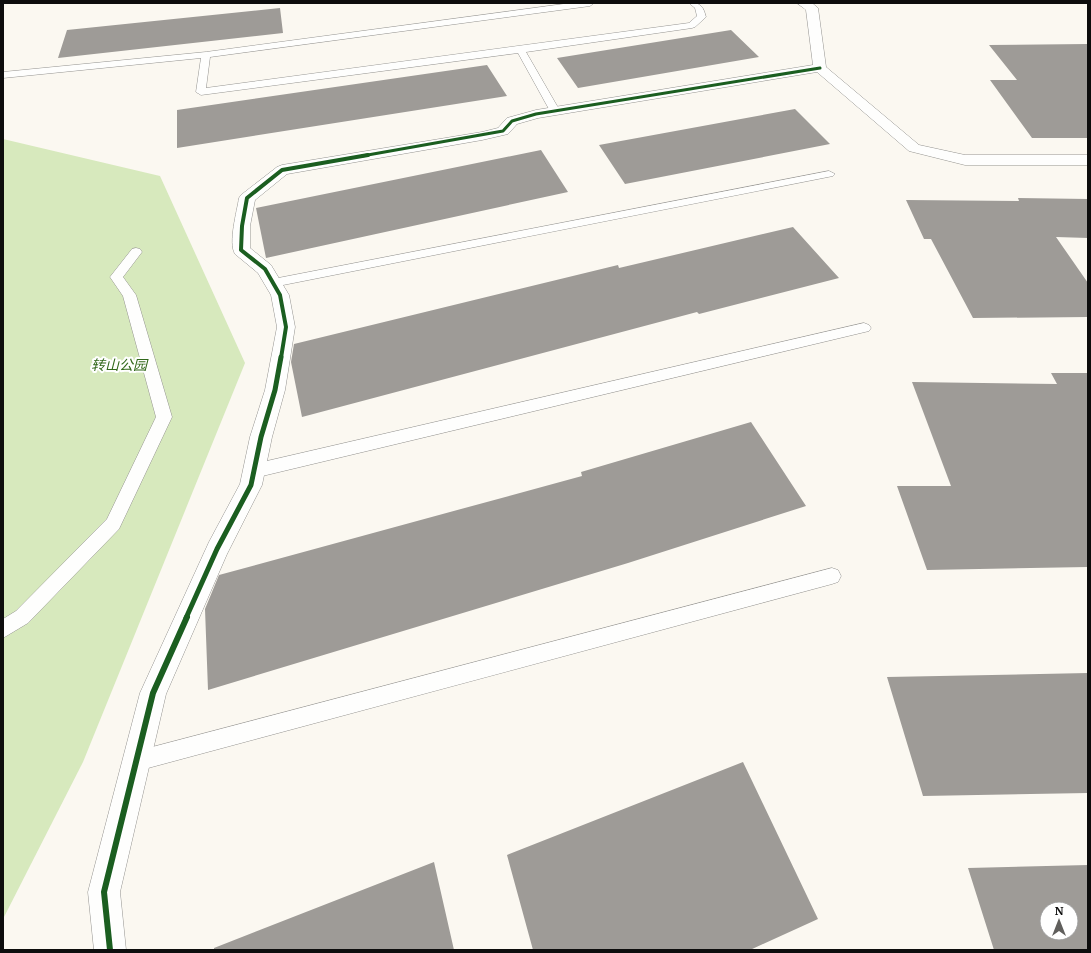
<svg xmlns="http://www.w3.org/2000/svg" width="1091" height="953" viewBox="0 0 1091 953" font-family="Merriweather,'Noto Sans SC',serif">
  <style>
    .forest { fill: #d7e9bd }
    .building { fill: #9e9b97; fill-rule: evenodd }
    .lines { fill: none; stroke-linecap: round; stroke-linejoin: round }
    .lane-casing { stroke: #949390; stroke-width: 1 }
    .street-casing { stroke: #949390; stroke-width: 1 }
    .lane { fill: #fefefd; fill-rule: evenodd }
    .street { fill: #fefefd; fill-rule: evenodd }
    .cycleway-far3-casing { stroke: #fff; stroke-width: 4.5 }
    .cycleway-far2-casing { stroke: #fff; stroke-width: 6 }
    .cycleway-far1-casing { stroke: #fff; stroke-width: 8 }
    .cycleway-casing { stroke: #fff; stroke-width: 9 }
    .cycleway-far3 { stroke: #1b5e20; stroke-width: 3 }
    .cycleway-far2 { stroke: #1b5e20; stroke-width: 4 }
    .cycleway-far1 { stroke: #1b5e20; stroke-width: 5 }
    .cycleway { stroke: #1b5e20; stroke-width: 6 }
    .labels { text-anchor: middle; dominant-baseline: central; stroke-width: 4; stroke-linejoin: round; paint-order: stroke }
    .park-label { font-size: 14px; font-style: italic; fill: #31681a; stroke: #fff }
  </style>
  <rect width="100%" height="100%" fill="#fbf8f1"/>
  <path class="forest" d="M3,139L160,176L245,363L83,762L3,919Z"/>
  <path class="building" d="M280,8L283,33L58,58L67,30Z
    M731,30L759,57L578,88L557,58Z
    M1088,44V138H1032L990,80H1017L989,45Z
    M487,65L507,96L177,148V110Z
    M795,109L830,144L625,184L599,145Z
    M541,150L568,192L266,258L256,208Z
    M1018,198L1088,199V238L1056,237L1088,283V317L973,318L931,239H924L906,200L1019,201Z
    M793,227L839,278L699,314L697,312L302,417L291,362L294,344L618,265L619,268Z
    M1051,373H1088V567L927,570L897,486H951L912,382L1057,384Z
    M751,422L806,506L628,563L208,690L205,609L219,575L582,476L581,472Z
    M1088,673V793L923,796L887,677Z
    M743,762L818,919L750,950H533L507,855Z
    M434,862L454,950H214V948Z
    M1088,865V950H994L968,868ZM1047,909H1071V933H1047Z"/>
  <g class="lines">
    <g class="lane-casing">
      <path id="lane" d="M571,3H594L590,6L210,57L206,88L689,23L697,16L695,8L689,3C701,3 703,6 706,17L695,27L692,28L526,52L560,111L555,114L550,111L518,53L201,95L196,92L201,58L3,78V72L206,52Z
        M829,171L835,174L833,176L273,287L268,286L267,283L268,280L273,279Z
        M136,248L140,249L142,252L123,277L136,295L172,417L119,529L28,623L3,638V619L16,611L107,519L156,417L123,296L110,277L132,249Z
        M864,323L869,325L871,328L869,331L254,478L248,476L246,471L248,466L254,464Z
        M832,568L838,570L841,576L838,582L832,584L137,771L130,768L127,761L130,754L137,751Z"/>
    </g>
    <g class="street-casing">
      <path id="street" d="M797,3H812L818,8L826,67L919,145L965,155H1088V165H965L909,151L817,72L538,118L517,124L508,134L482,140L287,174L255,200L250,226V248L271,265L289,295L295,327L285,390L272,437L262,485L227,554L166,694L120,892L126,950H94L88,892L140,693L209,542L240,484L250,437L265,390L277,327L271,295L258,273L235,254C228,243 237,211 239,198L241,195L277,167L282,165L482,132L498,128L507,118L536,110L813,65L806,10Z"/>
    </g>
    <use href="#lane" class="lane"/>
    <use href="#street" class="street"/>
    <g class="cycleway-far3-casing">
      <path id="cycleway-far3" d="M362,156L503,131L512,121L536,114L820,68"/>
    </g>
    <g class="cycleway-far2-casing">
      <path id="cycleway-far2" d="M281,358L286,327L280,295L265,269L241,250L242,226L247,198L282,170L368,155"/>
    </g>
    <g class="cycleway-far1-casing">
      <path id="cycleway-far1" d="M186,618L217,549L251,485L261,437L275,390L281,357"/>
    </g>
    <g class="cycleway-casing">
      <path id="cycleway" d="M110,950L104,892L153,693L187,617"/>
    </g>
    <use href="#cycleway-far3" class="cycleway-far3"/>
    <use href="#cycleway-far2" class="cycleway-far2"/>
    <use href="#cycleway-far1" class="cycleway-far1"/>
    <use href="#cycleway" class="cycleway"/>
  </g>
  <g class="labels">
    <g class="park-label">
      <text x="119" y="365">转山公园</text>
    </g>
  </g>
  <rect width="1091" height="953" fill="none" stroke="#0d0d0d" stroke-width="8"/>
  <g transform="translate(1059 921)"><circle r="19" fill="#ffffff" stroke="#9e9e9e"/>
  <path d="M0-3L7 15L0 10L-7 15Z" fill="#605f5d"/>
  <text y="-6" font-size="11" font-weight="bold" text-anchor="middle" fill="#0d0d0d">N</text>
  </g>
</svg>
